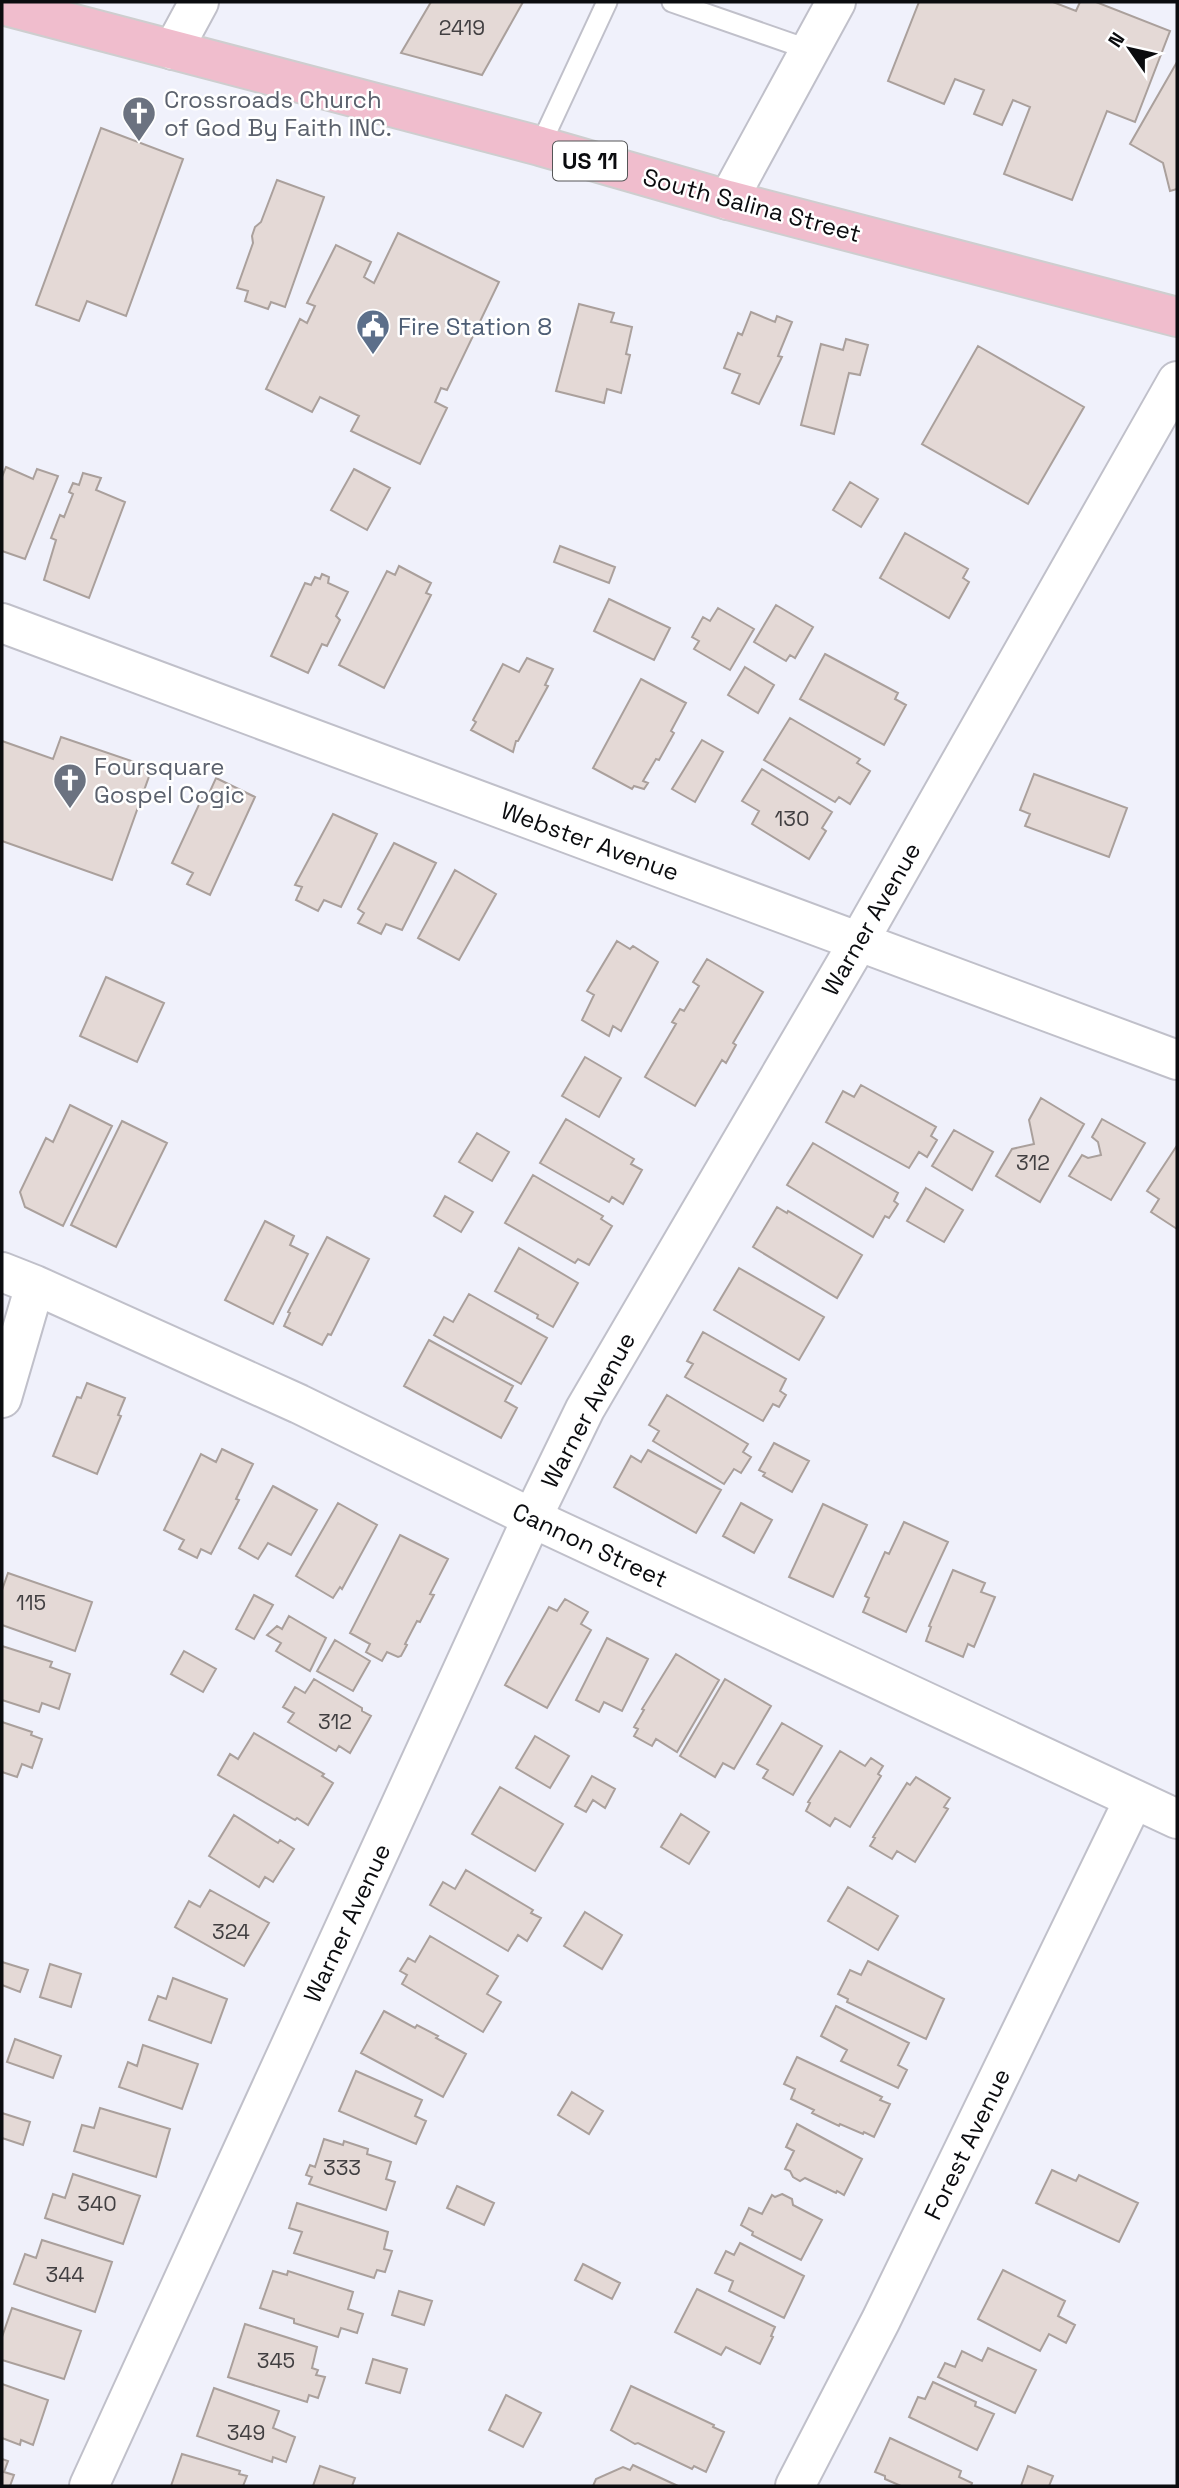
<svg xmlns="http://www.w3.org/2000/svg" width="1179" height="2488" viewBox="0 0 1179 2488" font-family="'Space Grotesk',sans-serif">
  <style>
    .building { fill: #e4d9d6; stroke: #aaa09c; stroke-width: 2 }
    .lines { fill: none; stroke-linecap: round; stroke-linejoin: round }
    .lane-casing { stroke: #c0c0ca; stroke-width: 23 }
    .street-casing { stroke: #c0c0ca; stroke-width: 42 }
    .primary-casing { stroke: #cececf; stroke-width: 42 }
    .lane { stroke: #fff; stroke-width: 19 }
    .street { stroke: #fff; stroke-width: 38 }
    .primary { stroke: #f0bdcd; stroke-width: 38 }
    .labels { text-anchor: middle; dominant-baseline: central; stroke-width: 5; stroke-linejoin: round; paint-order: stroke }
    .number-label { font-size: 21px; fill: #413f41 }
    .shield { fill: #fff; stroke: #545557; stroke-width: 2 }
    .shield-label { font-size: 23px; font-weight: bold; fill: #0b0c0f }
    .worship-label { font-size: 24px; fill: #5b616d; stroke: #fff; text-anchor: start }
    .street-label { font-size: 24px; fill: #0b0c0f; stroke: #fff }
    .service-label { font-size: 24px; fill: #4e5e75; stroke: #fff; text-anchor: start }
  </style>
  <rect width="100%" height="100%" fill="#f0f1fb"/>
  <path class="building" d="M431,2H523L482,75L401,53Z
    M919,2H1053L1076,11L1080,2H1096L1170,31L1135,122L1107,111L1072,200L1004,174L1030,107L1013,100L1002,125L974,114L984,90L955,79L944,104L888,81Z
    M1177,62V189L1170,191L1163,163L1130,144Z
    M101,128L183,159L126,316L87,301L79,321L36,305Z
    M277,180L324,197L285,307L271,302L268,309L245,301L248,291L237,288L253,243L252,236L255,227L261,222Z
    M398,233L499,282L447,390L441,388L435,402L447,408L420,464L351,431L359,416L320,397L312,412L266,389L300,319L307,323L315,306L307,303L336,245L371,262L364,277L374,283Z
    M579,304L614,313L611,322L632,327L626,354L630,355L621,393L607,389L604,403L556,391Z
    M751,312L775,322L777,316L792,322L778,356L782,357L759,404L732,393L740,374L724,368L738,333L742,335Z
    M846,339L868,345L860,375L849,373L834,434L801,425L821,344L843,350Z
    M978,346L1084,407L1028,504L922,444Z
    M6,467L33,479L37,469L58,476L25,559L2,551V477Z
    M354,469L390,488L367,530L331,510Z
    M83,473L101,478L96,490L125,502L89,598L44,580L56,540L51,538L60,515L64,517L73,494L69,492L73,483L79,485Z
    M850,482L878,499L861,527L833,510Z
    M905,533L968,569L963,578L969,582L949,618L880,578Z
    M560,546L615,567L609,583L554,562Z
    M399,566L431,583L426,593L431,595L384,688L339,665L387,571L395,575Z
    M322,574L329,577L328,583L348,592L336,616L340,620L327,646L322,644L308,673L271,656L305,583L311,585L315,577L320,579Z
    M609,599L670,628L654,660L594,631Z
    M776,605L813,627L795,658L790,655L786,661L754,642Z
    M718,608L754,629L730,670L694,649L699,641L692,637L703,617L710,621Z
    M825,654L898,693L895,699L906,705L884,745L800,699Z
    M527,658L553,669L545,685L548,686L518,741H516L513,752L471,730L476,722L473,720L503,664L519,672Z
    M745,667L774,685L758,713L728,695Z
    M641,679L686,703L671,731L674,733L659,760L656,759L643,781L648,783L644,789L634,786L632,789L593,768Z
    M790,718L860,759L857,763L870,771L850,804L839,797L835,802L764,760Z
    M61,737L152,768L112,880L2,841V741L53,759Z
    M702,740L723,752L695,802L672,789Z
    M762,769L832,812L822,828L826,831L809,859L752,824L759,811L742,801Z
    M1034,774L1127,808L1109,857L1025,826L1030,814L1020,810Z
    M216,778L255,797L210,895L187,884L193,873L172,863L202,798L206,800Z
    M333,814L377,834L341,907L324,900L318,911L296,900L302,887L295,885Z
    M394,843L436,863L402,930L386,924L381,934L358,923L364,913L358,909Z
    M455,870L496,894L459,960L418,938Z
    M617,941L630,949L633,946L658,962L621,1031L613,1026L609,1036L582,1020L594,995L587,991Z
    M707,959L763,992L733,1043L736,1045L726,1063L722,1060L695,1106L645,1077L676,1024L672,1022L680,1009L684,1011L699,986L693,982Z
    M106,977L164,1003L137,1062L80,1036Z
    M585,1057L621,1078L599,1117L562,1096Z
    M861,1085L936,1127L931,1136L937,1140L927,1157L919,1152L909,1168L826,1122L843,1091L854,1097Z
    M1041,1098L1084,1124L1040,1202L996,1176L1012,1149L1034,1144L1029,1120Z
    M70,1105L112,1126L63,1226L25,1207L20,1192L46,1138L53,1142Z
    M566,1119L634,1159L631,1164L642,1170L623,1204L612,1197L609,1202L540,1163Z
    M1102,1119L1145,1143L1111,1200L1069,1176L1082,1155L1088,1158L1101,1155L1098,1142L1092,1137Z
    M122,1121L167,1143L116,1247L71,1225Z
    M954,1130L993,1152L972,1190L932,1166Z
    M477,1133L509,1152L492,1181L459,1162Z
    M813,1143L898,1193L894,1201L898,1204L889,1218L885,1216L873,1237L787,1185Z
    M1176,1147L1177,1148V1229L1151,1212L1159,1199L1147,1191Z
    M533,1175L603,1216L601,1219L612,1226L589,1265L578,1259L575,1263L505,1223Z
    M926,1188L963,1210L944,1242L907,1221Z
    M445,1196L473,1212L461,1232L434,1216Z
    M777,1207L787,1213L788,1211L862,1255L837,1298L753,1247Z
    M265,1221L294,1236L290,1245L308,1254L273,1324L225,1300Z
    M327,1237L369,1259L331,1335L328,1334L322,1345L284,1326L290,1313L288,1312Z
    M519,1248L578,1283L553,1327L537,1318L538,1315L495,1291Z
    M739,1268L824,1317L799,1360L714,1310Z
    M469,1294L547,1338L521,1384L434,1335L444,1317L453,1322Z
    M703,1332L786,1379L780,1391L786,1395L779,1407L773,1404L763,1421L685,1377L693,1364L687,1361Z
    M429,1340L513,1386L505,1401L517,1408L501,1438L404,1386Z
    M87,1383L125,1398L118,1415L121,1416L97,1474L53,1456L77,1397L81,1398Z
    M667,1395L748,1444L743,1452L751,1457L741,1473L734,1469L724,1484L653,1441L659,1431L649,1425Z
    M774,1443L809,1461L792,1492L763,1476L765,1473L759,1470Z
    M222,1449L253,1464L236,1499L239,1500L211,1554L201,1549L197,1558L179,1549L184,1540L164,1530L201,1454L216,1462Z
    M648,1450L721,1490L696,1533L614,1487L631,1456L641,1462Z
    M273,1486L317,1510L291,1555L268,1543L258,1559L239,1548Z
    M338,1503L377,1525L342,1589L340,1587L333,1598L296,1576Z
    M741,1503L772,1520L754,1553L723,1536Z
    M823,1504L867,1525L833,1597L789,1577Z
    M904,1522L948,1542L906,1632L863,1612L869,1598L865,1596L885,1552L889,1554Z
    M400,1535L448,1559L430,1594L434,1595L420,1622L417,1621L405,1644L407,1645L401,1656L398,1657L387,1652L382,1661L366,1652L370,1644L350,1633Z
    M953,1570L985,1583L981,1592L995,1597L974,1647L968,1644L963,1657L926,1641L931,1627L929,1626Z
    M8,1573L92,1602L75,1651L2,1625V1590Z
    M254,1595L273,1605L254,1639L236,1629Z
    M565,1599L588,1612L581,1624L591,1630L547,1708L505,1685L549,1607L557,1611Z
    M289,1616L326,1638L310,1671L276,1651L281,1643L267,1635L277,1626L282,1629Z
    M607,1638L648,1659L622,1711L604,1702L599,1712L576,1700Z
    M335,1640L370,1661L353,1691L317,1671Z
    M2,1646L52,1662L50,1667L70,1674L59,1709L42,1703L39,1712L2,1700Z
    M184,1651L216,1669L203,1692L171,1674Z
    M676,1654L719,1680L677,1752L656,1739L652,1746L634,1736L638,1729L634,1727L644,1710L642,1709Z
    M314,1679L362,1708V1711L371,1716L350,1753L339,1746L336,1751L288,1722L294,1713L283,1707L295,1687L305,1693Z
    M725,1679L771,1706L734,1769L723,1763L715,1777L680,1756Z
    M2,1722L32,1732L31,1735L42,1739L32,1768L22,1764L17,1777L2,1772Z
    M782,1723L822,1746L793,1795L763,1778L768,1770L757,1764Z
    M254,1733L324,1774L322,1776L333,1783L308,1825L297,1818L295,1820L218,1775L230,1754L238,1759Z
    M535,1736L569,1756L550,1788L516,1768Z
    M840,1751L865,1766L871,1758L883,1766L878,1774L881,1776L850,1827L835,1818L830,1826L806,1811L810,1803L808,1802Z
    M592,1776L615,1789L605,1808L593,1800L586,1812L575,1806Z
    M916,1777L950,1798L944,1807L948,1809L915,1862L897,1851L892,1859L870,1846L875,1838L873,1837L907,1783L910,1785Z
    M500,1787L563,1824L535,1871L472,1834Z
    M681,1814L709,1832L689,1864L661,1847Z
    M234,1815L278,1843L280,1840L294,1849L273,1882L265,1877L259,1887L209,1856Z
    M466,1870L533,1910L531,1913L541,1918L527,1941L518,1935L508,1951L430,1905L443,1882L455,1889Z
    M848,1887L898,1916L878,1950L828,1921Z
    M210,1890L269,1923L244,1966L175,1927L189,1901L200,1907Z
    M585,1912L622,1935L602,1969L564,1946Z
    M430,1936L498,1976L487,1994L501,2002L483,2032L402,1984L407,1975L400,1971L408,1958L415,1962Z
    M868,1961L944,1999L926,2039L847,2002L848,1999L838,1994L850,1970L861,1975Z
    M2,1962L28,1970L20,1992L2,1985Z
    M50,1964L81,1974L71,2007L40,1997Z
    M173,1978L227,1999L211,2043L149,2020L158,1996L166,1999Z
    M836,2006L909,2043L898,2065L907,2070L898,2088L841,2061L847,2050L821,2036Z
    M384,2011L415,2028L417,2025L438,2036L436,2038L466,2054L443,2097L361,2053Z
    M15,2039L61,2056L53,2078L7,2062Z
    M143,2045L198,2064L182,2109L119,2087L128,2062L137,2066Z
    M797,2057L882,2097L880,2100L890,2104L874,2137L864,2132L863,2134L840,2124L839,2126L812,2113L814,2110L791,2099L795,2089L784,2084Z
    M356,2071L422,2100L415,2116L426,2121L416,2144L339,2111Z
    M572,2092L603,2111L589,2134L558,2115Z
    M100,2108L170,2129L156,2177L74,2151L82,2125L94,2128Z
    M2,2113L30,2122L23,2145L2,2138Z
    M797,2124L862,2159L844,2195L837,2191L836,2193L805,2178L800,2181L793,2177L790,2171L785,2169L794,2151L786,2147Z
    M324,2139L343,2145L344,2141L368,2149L367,2154L391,2162L386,2179L395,2182L386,2210L309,2184L312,2177L306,2175L310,2165L315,2167Z
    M1052,2170L1076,2181L1079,2175L1138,2203L1119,2242L1036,2203Z
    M73,2174L140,2196L123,2244L45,2218L53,2194L65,2198Z
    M457,2186L494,2203L484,2225L447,2208Z
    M782,2194L792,2199L793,2205L822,2220L801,2260L752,2235L753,2232L741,2225L749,2208L762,2214L772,2195L775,2197Z
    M297,2203L388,2232L384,2249L392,2251L385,2272L377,2270L374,2278L294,2253L302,2232L289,2228Z
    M42,2240L112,2262L95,2312L14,2284L25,2254L36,2258Z
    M740,2243L804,2276L784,2318L729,2291L733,2281L715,2273L726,2251L734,2255Z
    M583,2264L620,2283L612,2299L575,2280Z
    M1003,2270L1065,2301L1058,2316L1075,2325L1066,2343L1049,2334L1040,2351L978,2319Z
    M273,2271L287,2275L288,2271L353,2292L348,2309L363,2314L357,2333L341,2328L338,2337L294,2323V2319L260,2308Z
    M697,2289L775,2327L771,2336L773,2337L760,2364L726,2347L721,2355L675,2332Z
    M399,2291L432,2301L424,2325L392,2315Z
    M12,2308L81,2331L64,2379L2,2360V2337Z
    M245,2324L317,2347L312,2368L318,2370L316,2375L325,2377L318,2398L309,2395L307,2402L228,2377Z
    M988,2348L1036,2370L1015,2413L938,2377L945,2363L955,2367L962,2351L982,2361Z
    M373,2359L407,2369L400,2393L366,2383Z
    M933,2382L976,2402L975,2406L994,2414L977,2450L909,2417L918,2397L925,2399Z
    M2,2384L48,2400L33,2445L21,2440L20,2445L2,2438Z
    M631,2386L714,2425L713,2427L724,2432L706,2472L694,2466L692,2469L638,2443L635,2444L611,2430Z
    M214,2388L279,2411L273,2428L295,2437L286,2462L273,2457L272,2462L197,2436Z
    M506,2395L541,2413L523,2447L489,2430Z
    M890,2438L961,2471L959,2477L972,2483L971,2486H901L885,2479V2476L875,2472Z
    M182,2454L240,2471L239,2474L247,2476L243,2486H171Z
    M2,2459L8,2461L4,2472L14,2475L10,2486H2Z
    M633,2465L678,2486H593L596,2479L623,2467L630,2470Z
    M320,2466L355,2478L352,2486H313Z
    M1028,2466L1053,2476L1049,2486H1021Z"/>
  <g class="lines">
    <g class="lane-casing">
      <path id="lane" d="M672,2L810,50
        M540,146L607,2"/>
    </g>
    <g class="street-casing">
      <path id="street" d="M173,50L199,2
        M728,200L836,2
        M2,623L1177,1060
        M2,1272L35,1285L299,1404L532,1518L1177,1819
        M2,1398L35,1285
        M89,2486L532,1518L585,1409L859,941L1177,381
        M795,2486L881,2320L1134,1799"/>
    </g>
    <g class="primary-casing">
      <path id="primary" d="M2,5L540,146L728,200L1177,317"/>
    </g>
    <use href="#lane" class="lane"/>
    <use href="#street" class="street"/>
    <use href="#primary" class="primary"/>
  </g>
  <defs>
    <g id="church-pin" transform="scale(1.75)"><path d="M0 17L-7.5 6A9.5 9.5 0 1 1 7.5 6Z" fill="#6b7280" stroke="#fff"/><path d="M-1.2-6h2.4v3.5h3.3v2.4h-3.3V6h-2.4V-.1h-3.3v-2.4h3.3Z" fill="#fff"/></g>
    <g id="civic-pin" transform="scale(1.75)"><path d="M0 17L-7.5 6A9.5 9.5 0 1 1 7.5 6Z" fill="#5c6f8a" stroke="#fff"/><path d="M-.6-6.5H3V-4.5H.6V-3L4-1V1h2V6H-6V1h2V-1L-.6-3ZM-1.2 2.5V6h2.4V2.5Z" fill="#fff"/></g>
  </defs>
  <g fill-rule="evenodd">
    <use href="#church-pin" x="139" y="113"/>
    <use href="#civic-pin" x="373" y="326"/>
    <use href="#church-pin" x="70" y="780"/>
  </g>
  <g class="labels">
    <g class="number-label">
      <text x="462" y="27">2419</text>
      <text x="792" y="818">130</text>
      <text x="1033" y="1162">312</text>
      <text x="31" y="1602">115</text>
      <text x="335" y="1721">312</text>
      <text x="231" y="1931">324</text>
      <text x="342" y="2167">333</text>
      <text x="97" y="2203">340</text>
      <text x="65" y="2274">344</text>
      <text x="276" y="2360">345</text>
      <text x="246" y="2432">349</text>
    </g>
    <rect class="shield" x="553" y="141.5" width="74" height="39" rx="5"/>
    <g class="shield-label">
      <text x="590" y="161">US 11</text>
    </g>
    <g class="worship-label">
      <text x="164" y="99">Crossroads Church<tspan x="164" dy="28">of God By Faith INC.</tspan></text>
      <text x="94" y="766">Foursquare<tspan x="94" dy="28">Gospel Cogic</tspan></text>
    </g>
    <g class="street-label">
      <text transform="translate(752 205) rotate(15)">South Salina Street</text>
      <text transform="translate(590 841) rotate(20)">Webster Avenue</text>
      <text transform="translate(871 919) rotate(-60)">Warner Avenue</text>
      <text transform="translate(588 1410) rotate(-62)">Warner Avenue</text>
      <text transform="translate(590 1545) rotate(25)">Cannon Street</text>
      <text transform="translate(347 1923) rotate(-65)">Warner Avenue</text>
      <text transform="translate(967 2144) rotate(-64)">Forest Avenue</text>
    </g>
    <g class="service-label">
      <text x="398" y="326">Fire Station 8</text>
    </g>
  </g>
  <rect width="1179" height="2488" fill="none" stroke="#0b0c0f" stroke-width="7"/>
  <g transform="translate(1130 49) rotate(304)" stroke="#ffffff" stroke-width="5" paint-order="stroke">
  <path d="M0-5L12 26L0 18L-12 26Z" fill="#0b0c0f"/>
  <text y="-10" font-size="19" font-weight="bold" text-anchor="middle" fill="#0b0c0f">N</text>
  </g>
</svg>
